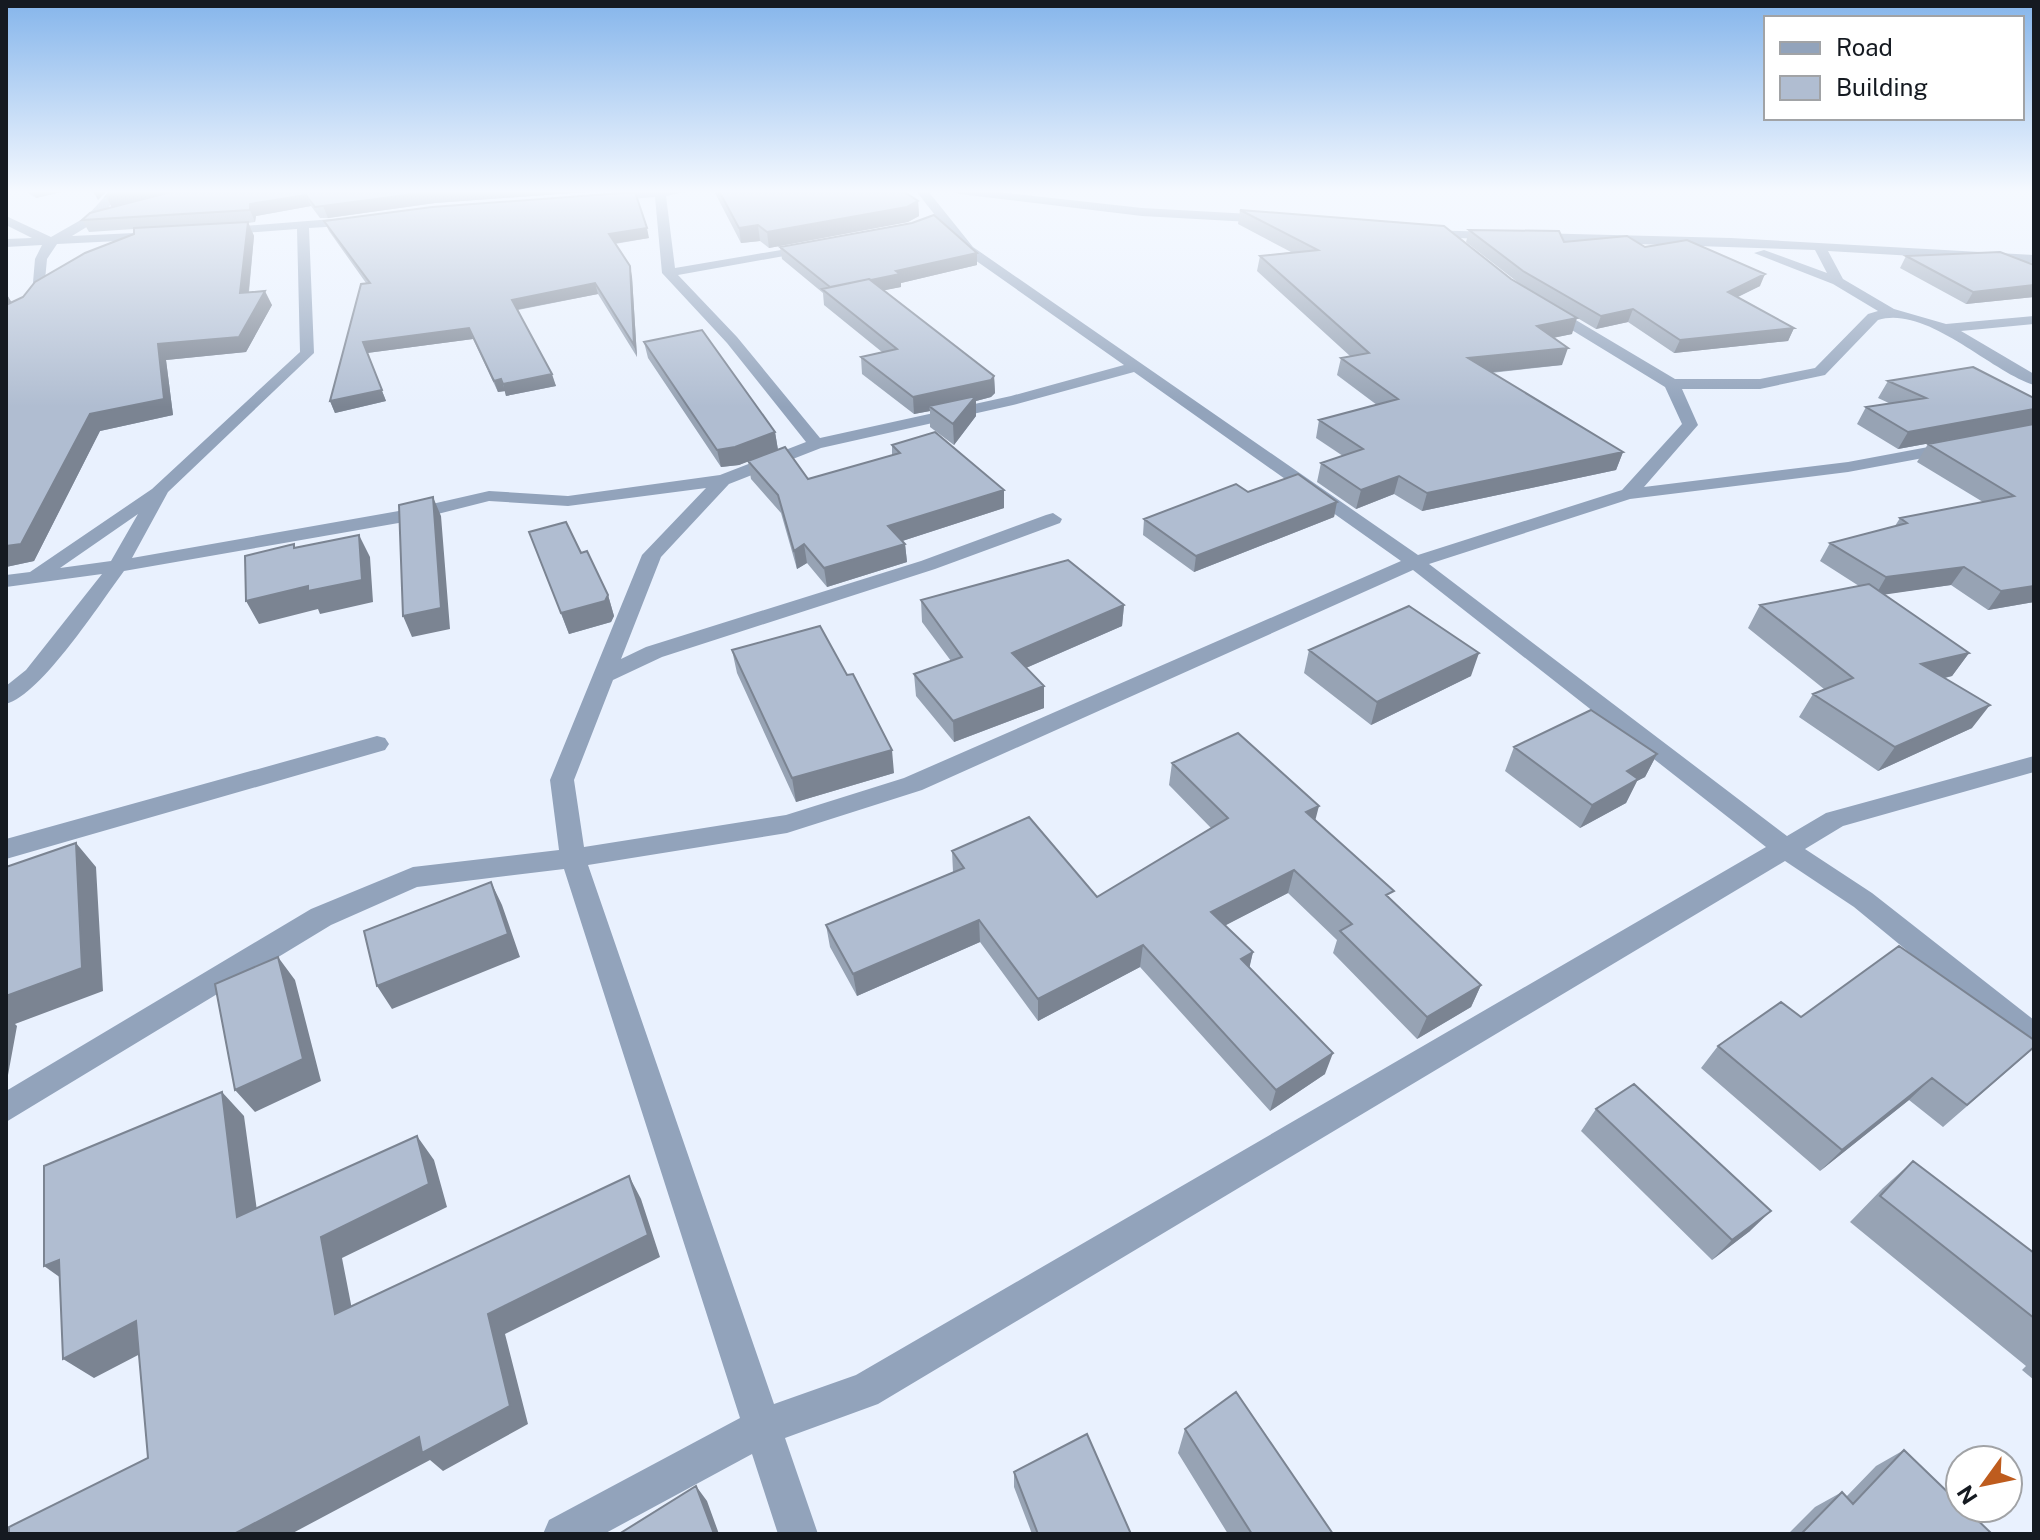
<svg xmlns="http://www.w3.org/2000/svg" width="2040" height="1540" viewBox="0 0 2040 1540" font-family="'Public Sans',sans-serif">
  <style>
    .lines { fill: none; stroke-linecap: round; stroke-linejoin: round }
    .street { fill: #92a3bb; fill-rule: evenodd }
    .wall { fill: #97a3b4 }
    .shaded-wall { fill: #7b8492 }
    .building { fill: #b0bdd1; stroke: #7b8492; stroke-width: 2 }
  </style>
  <rect width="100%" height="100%" fill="#e9f1fe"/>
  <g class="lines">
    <path class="street" d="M110,191H122L98,220L72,236L155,232L161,236L159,239L57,244L47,259L44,291L32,294L35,259L42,245L6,247V239L32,238L6,225V216L51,237L86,217Z
      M646,191H689L666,196L675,268L816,244L818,247L812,251L678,275L737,337L820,438L1011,396L1124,365L965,253L916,191H928L973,247L1418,555L1622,490L1682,424L1665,387L1544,313V307H1554L1675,379H1760L1815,368L1868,314L1878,311L1833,284L1754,253L1764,250L1827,273L1815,250L1425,237L1421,236V230L1731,238L2034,255V263L1828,251L1843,279L1894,309L1946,324L2034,316V324L1961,331L2034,374V385C1991,372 1927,305 1878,320L1825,375L1760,389H1682L1698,425L1644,487L1848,462L1955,442L1961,443L1963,447L1961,451L1848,472L1630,499L1429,564L1787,836L1826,813L2034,756V772L1843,826L1805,849L1872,893L2034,1020V1050L2023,1046L1854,907L1785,861L878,1404L785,1438L818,1534H778L752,1454L604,1534H543L549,1520L740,1418L564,869L417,887L331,925L6,1122V1091L311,909L413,867L559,850L550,780L642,555L706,488L568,506L489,501L410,521L124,571C100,603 42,694 6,704V686L26,670L102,574L6,587V575L30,572L152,489L300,352L297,229L215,235L213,232L219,228L358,217L364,221L358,225L309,228L314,353L168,492L132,558L410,509L489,491L568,496L720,475L806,442L727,343L662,273L655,197L606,201L600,198L606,195ZM1134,372L1401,561L904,778L786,815L584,847L574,780L613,680L662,657L935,569L1060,523L1062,519L1053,513L1046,515L921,561L646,647L621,659L661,557L729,484L821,448L1013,405ZM138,514L111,561L60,568ZM1413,570L1766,847L856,1375L774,1404L588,865L787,833L922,790Z
      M953,191H988L1142,208L1269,215L1275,219L1269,223L1142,216L959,194Z
      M377,736L385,738L389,744L385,750L6,859V839Z"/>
  </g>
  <path class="wall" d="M25,191H65L36,198Z
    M110,191H599L435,203L328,218H320L311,206L256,216L255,222L248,223L254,236L249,292L272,305L246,352L166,360L173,415L100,431L34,561L6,567V293L11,302L23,297L134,234V229L89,232L82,220L112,207Z
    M714,191H903L918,201L919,216L908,222L769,248L760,241L741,243Z
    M1240,210L1572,334L1553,338L1562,365L1491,373L1623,452L1616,470L1422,511L1394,494L1356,509L1317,482L1321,463L1343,456L1316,438L1319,420L1377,405L1337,375L1341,358L1350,356L1257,271L1260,256L1291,252L1238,224Z
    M324,221L649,238L615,244L632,277L637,357L598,294L518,310L556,386L506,396L505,391L498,392L473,339L367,353L386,401L335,413L330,401L366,283L329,231Z
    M1469,230L1564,242L1645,247L1760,286L1738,297L1794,328L1788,341L1674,353L1628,322L1596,329L1520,284L1466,242Z
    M780,247L977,253V265L901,283V287L884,290L994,376L995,393L991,397L976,401V416L954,445L930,427V411L914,414L862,374L861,357L882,352L824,305L823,293L782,259Z
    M1906,256L2034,265V297L1966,304L1900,268Z
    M644,342L775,432L778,450L808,479L892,455V445L1004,508L902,541L905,544L907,562L827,587L807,563L797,569L781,513L751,479L748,461L739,465L721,467L648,358Z
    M1888,381L2034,424L1898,449L1857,424L1866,407L1891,404L1878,398Z
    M2034,424V602L1988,610L1951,585L1884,594L1969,653L1952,676L1945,678L1972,728L1878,771L1799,717L1813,694L1824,689L1748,628L1760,605L1859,586L1820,561L1830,543L1895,526L1900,518L1983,502L1917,462L1928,444Z
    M1337,502L1334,517L1194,572L1143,535L1144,519Z
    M529,532L608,595L614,616L611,622L569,634Z
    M921,600L1124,605L1122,626L1026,668L1044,686V708L954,742L916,696L914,674L951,661L922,622Z
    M732,650L894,773L796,802L737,673Z
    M1309,650L1471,676L1371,725L1304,673Z
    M1514,747L1657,754L1645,777L1637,781L1626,803L1580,828L1505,771Z
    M1172,763L1315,820L1391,899L1481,985L1471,1007L1417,1039L1333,953L1337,940L1288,893L1225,925L1253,952L1249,967L1325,1074L1270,1111L1140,967L1038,1021L980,942L857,996L830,947L826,925L953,872L952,851L1097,897L1211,828L1169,785Z
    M1801,1017L2034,1048L1943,1127L1909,1100L1820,1171L1701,1068L1718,1046Z
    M1596,1109L1750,1231L1712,1260L1581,1131Z
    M1913,1161L2034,1253V1380L2022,1370L2026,1366L1850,1222L1883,1188Z
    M1185,1429L1333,1534H1228L1178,1453Z
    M1904,1450L1992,1534H1788L1815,1507L1842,1492L1846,1497L1876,1466Z
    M1014,1472L1131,1534H1032L1014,1487Z"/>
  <path class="shaded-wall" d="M32,191H65L36,198Z
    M93,191H107L98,200Z
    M127,191H180L112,208L106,196Z
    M437,191H599L435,203L328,218L323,206Z
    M306,195L311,206L256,216L255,222L250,210V204Z
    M918,201L919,216L908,222L769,248L767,232Z
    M248,222L254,236L247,308L240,293Z
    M758,225L760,241L741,243L739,228Z
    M647,228L649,238L611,244L609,234Z
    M977,253V265L901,283V287L836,300L831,288L896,271Z
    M630,266L632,277L637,357L634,345Z
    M1765,274L1760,286L1723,304L1728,292Z
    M595,283L598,294L515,310L512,300Z
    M2034,285V297L1966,304L1973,292Z
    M265,291L272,305L246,352L166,360L173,415L100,431L34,561L6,567V546L90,414L158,344Z
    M6,293L12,303L6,309Z
    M1633,309L1628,322L1596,329L1601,316Z
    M1577,318L1572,334L1532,342L1537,326Z
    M469,328L473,339L367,353L386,401L335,413L330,401L363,342Z
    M1794,328L1788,341L1674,353L1680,340Z
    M1568,348L1562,365L1463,375L1468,358Z
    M552,374L556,386L506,396L503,384Z
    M994,376L995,393L991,397L976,401V416L954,445L953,424L929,406L930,411L914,414L913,397Z
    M501,379L505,391L498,392L494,381Z
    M2034,409V424L1898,449L1908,432Z
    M775,432L778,450L739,465L721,467L717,450Z
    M1623,452L1616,470L1422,511L1427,493Z
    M1399,476L1394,494L1356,509L1361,490Z
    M1004,490V508L890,545L888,526Z
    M433,497L441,516L450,629L412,637L403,616Z
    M1337,502L1334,517L1194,572L1196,556Z
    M359,535L370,557L373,602L320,614L318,609L259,624L246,601L308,586Z
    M804,544L807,563L797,569L794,551Z
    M905,544L907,562L827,587L824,568Z
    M1964,567L1951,585L1875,596L1886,577Z
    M2034,586V602L1988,610L2001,591Z
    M608,595L614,616L611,622L569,634L561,613Z
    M1124,605L1122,626L1012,674V653Z
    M1479,653L1471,676L1371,725L1377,702Z
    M1969,653L1952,676L1905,687L1921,664Z
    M1044,686V708L954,742L953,721Z
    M1990,705L1972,728L1878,771L1895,747Z
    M892,750L894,773L796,802L792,778Z
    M1657,754L1645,777L1637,781L1626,803L1580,828L1592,805L1627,771Z
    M1319,806L1313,829L1306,812Z
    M76,843L96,867L103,991L15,1024L17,1026L6,1086V996Z
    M1294,870L1288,893L1207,935L1211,912Z
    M491,882L502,905L520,957L392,1009L377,986Z
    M979,920L980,942L857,996L853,974Z
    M1143,945L1140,967L1038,1021V999Z
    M1253,952L1248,974L1241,959Z
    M278,957L295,980L321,1081L255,1112L235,1090Z
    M1481,985L1471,1007L1417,1039L1427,1017Z
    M1333,1053L1325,1074L1270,1111L1276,1090Z
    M1932,1078L1909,1100L1820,1171L1842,1150Z
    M222,1092L244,1116L261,1240L237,1217Z
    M417,1136L434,1160L447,1207L342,1258L357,1335L335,1314L321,1237Z
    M629,1176L641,1199L660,1257L505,1334L528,1424L443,1471L430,1460L291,1534H234L488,1314Z
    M1771,1211L1750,1231L1712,1260L1732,1240Z
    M59,1260L75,1288L44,1266Z
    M136,1321L165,1341L94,1378L63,1359Z
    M696,1486L707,1501L719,1534H714Z"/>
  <path class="building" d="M110,191H127L106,196Z
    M174,191H437L315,207L306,195L250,204V210L82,220L90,213Z
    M719,191H903L918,201L907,207L767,232L758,225L739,228Z
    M635,192L647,228L609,234L630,266L634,345L595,283L512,300L552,374L503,384L501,379L494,381L469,328L363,342L382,390L330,401L361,284L370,283L324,221L432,207Z
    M1240,210L1444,226L1511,279L1577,318L1537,326L1568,348L1468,358L1623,452L1427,493L1399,476L1361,490L1321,463L1363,449L1319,420L1398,399L1341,358L1369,353L1260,256L1318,250Z
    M934,215L977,253L896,271L900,274L871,280L869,279L830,287L780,247L912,223Z
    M248,222L240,293L265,291L239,337L158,344L164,399L90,414L21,544L6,546V305L23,297L35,282L85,253L134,234V228Z
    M1469,230L1559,231L1564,242L1627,236L1645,247L1687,240L1765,274L1728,292L1794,328L1680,340L1633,309L1601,316L1523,271Z
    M2000,252L2034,265V285L1973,292L1906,256Z
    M869,279L994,376L991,380L913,397L861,357L897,349L822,289Z
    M702,330L775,432L735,447L717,450L644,342Z
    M1973,367L2034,398V409L1908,432L1866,407L1926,398L1888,381Z
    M976,396L953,424L929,406Z
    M2034,424V586L2001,591L1964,567L1886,577L1830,543L1907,523L1900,518L2014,496L1928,444Z
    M935,432L1004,490L888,526L905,544L824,568L804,544L794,551L778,495L748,461L785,447L808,479L900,453L892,445Z
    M1298,474L1337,502L1196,556L1144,519L1236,484L1248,492Z
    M433,497L441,608L403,616L399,505Z
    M566,522L581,553L587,551L608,595L605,601L561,613L529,532Z
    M359,535L362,580L308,591V586L246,601L245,556L294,544V548Z
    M1068,560L1124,605L1012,653L1044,686L953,721L914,674L962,657L921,600Z
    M1869,584L1969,653L1921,664L1990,705L1895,747L1813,694L1853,678L1760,605Z
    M1409,606L1479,653L1377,702L1309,650Z
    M820,626L847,675L853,674L892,750L792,778L732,650Z
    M1591,710L1657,754L1627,771L1638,779L1592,805L1514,747Z
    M1238,733L1319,806L1306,812L1394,891L1386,895L1481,985L1427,1017L1340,931L1352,924L1294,870L1211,912L1253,952L1241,959L1333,1053L1276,1090L1143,945L1038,999L979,920L853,974L826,925L964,868L952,851L1029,817L1097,897L1228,818L1172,763Z
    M76,843L82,968L6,996V867Z
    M491,882L508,934L377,986L364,931Z
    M1899,946L2034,1040V1047L1967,1105L1932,1078L1842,1150L1718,1046L1781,1002L1801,1017Z
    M278,957L303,1059L235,1090L215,984Z
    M1634,1084L1771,1211L1732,1240L1596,1109Z
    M222,1092L237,1217L417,1136L429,1184L321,1237L335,1314L629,1176L648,1235L488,1314L510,1406L422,1453L419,1437L234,1534H9V1527L148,1458L136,1321L63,1359L59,1260L44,1266V1166Z
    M1913,1161L2034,1253V1318L1880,1196Z
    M1236,1392L1333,1534H1252L1185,1429Z
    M1087,1434L1131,1534H1038L1014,1472Z
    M1904,1450L1960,1504V1508H1965L1992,1534H1801L1842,1492L1853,1504Z
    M696,1486L714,1534H619Z"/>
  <linearGradient id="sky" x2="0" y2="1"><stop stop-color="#85b5eb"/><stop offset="0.47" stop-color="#f5f9ff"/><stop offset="1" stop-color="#f5f9ff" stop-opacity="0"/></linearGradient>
  <rect width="2040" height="407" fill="url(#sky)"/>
  <rect width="2040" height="1540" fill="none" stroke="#151a21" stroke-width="16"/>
  <rect x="1764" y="16" width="260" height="104" fill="#ffffff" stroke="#a1a3a6" stroke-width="2"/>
  <rect x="1780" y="42" width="40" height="12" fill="#92a3bb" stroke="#a1a3a6" stroke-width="2"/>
  <text x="1836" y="56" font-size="24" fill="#151a21">Road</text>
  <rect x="1780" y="76" width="40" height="24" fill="#b0bdd1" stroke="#a1a3a6" stroke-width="2"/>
  <text x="1836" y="96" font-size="24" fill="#151a21">Building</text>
  <g transform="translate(1984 1484) rotate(237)"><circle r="38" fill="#ffffff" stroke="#a1a3a6" stroke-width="2"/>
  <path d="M0-6L14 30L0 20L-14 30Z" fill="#be5c1e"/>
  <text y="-12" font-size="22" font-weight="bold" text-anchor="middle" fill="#151a21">N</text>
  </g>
</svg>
